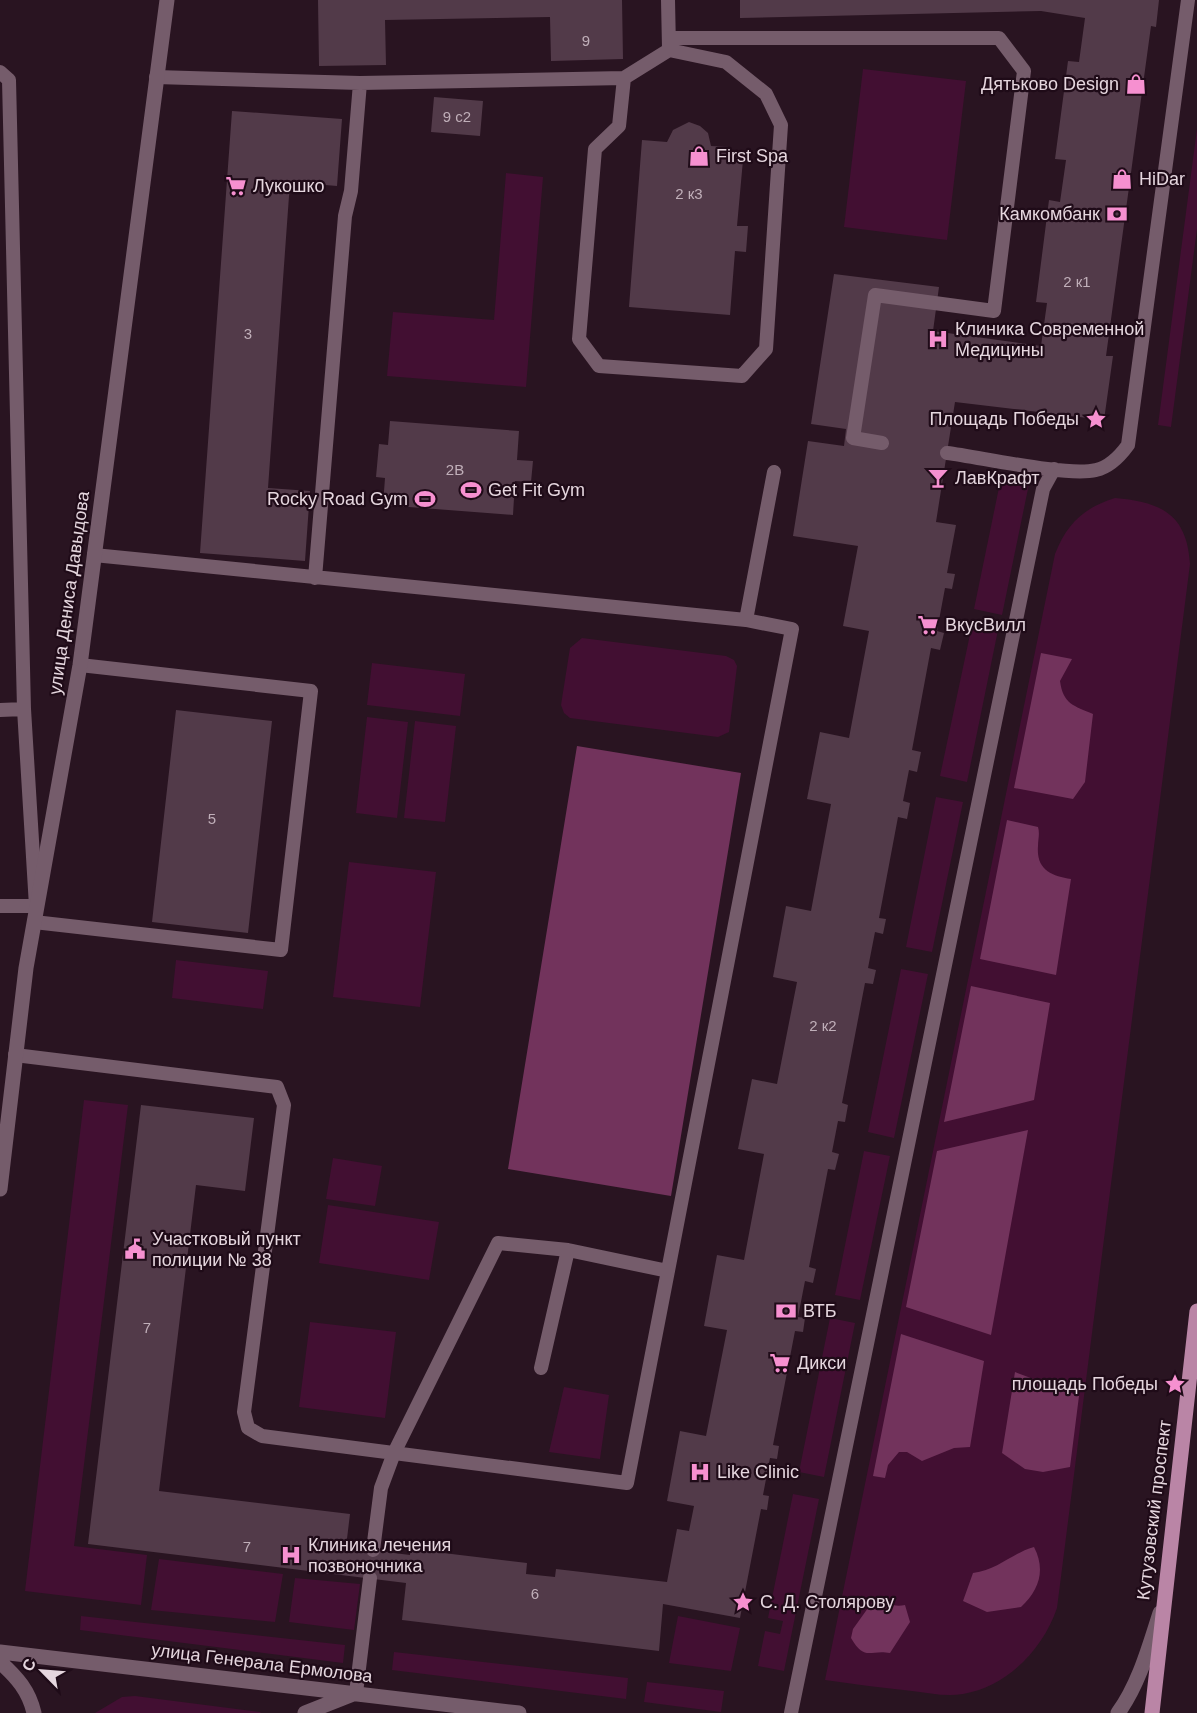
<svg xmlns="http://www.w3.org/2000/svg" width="1197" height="1713" viewBox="0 0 1197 1713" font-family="Helvetica,sans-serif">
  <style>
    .green { fill: #420f32 }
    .forest { fill: #72335c }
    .building { fill: #523a49 }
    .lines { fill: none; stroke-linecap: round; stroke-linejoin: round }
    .lane { stroke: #755c6b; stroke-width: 14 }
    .secondary { stroke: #755c6b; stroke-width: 15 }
    .primary { stroke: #ba85a6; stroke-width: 15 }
    .labels { text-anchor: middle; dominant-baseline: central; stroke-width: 4.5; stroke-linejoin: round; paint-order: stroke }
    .number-label { font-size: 15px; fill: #c0afb9 }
    .poi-label { font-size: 18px; fill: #e5d6de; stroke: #1f0b18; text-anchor: start }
    .street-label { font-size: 18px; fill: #e5d6de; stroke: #1f0b18 }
  </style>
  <rect width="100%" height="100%" fill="#291421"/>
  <path class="green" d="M863,69L966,81L947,240L844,227Z
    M1197,129V229L1171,427L1158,425Z
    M506,173L543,177L526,387L387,376L393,312L494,320Z
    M1002,473L1030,479L1002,615L974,609Z
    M1115,498C1161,502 1187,514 1190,564L1057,1608C1043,1649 1008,1686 963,1694C946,1697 929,1693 912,1691C883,1688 854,1684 825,1680L1055,554C1067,524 1083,508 1115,498Z
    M972,625L998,630L967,782L940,776Z
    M582,638L726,656L734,660L737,666L729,732L718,737L570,718L564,713L561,705L570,648Z
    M372,663L465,674L460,716L367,705Z
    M367,717L408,722L397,818L356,813Z
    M415,721L456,726L445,822L404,818Z
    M936,797L963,802L932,952L906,947Z
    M349,862L436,872L420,1007L333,997Z
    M176,960L268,971L263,1009L172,998Z
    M901,969L928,974L894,1138L868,1132Z
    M84,1100L128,1105L74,1546L147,1555L141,1605L25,1591Z
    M864,1151L890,1156L860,1300L835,1295Z
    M333,1158L382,1166L375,1206L326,1199Z
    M328,1205L439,1222L429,1280L319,1263Z
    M830,1318L855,1323L824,1477L799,1472Z
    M310,1322L396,1332L385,1418L299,1407Z
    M564,1387L609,1395L600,1459L549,1452Z
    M793,1494L819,1499L784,1671L758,1666L765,1631L780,1634L783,1621L768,1618Z
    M159,1559L283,1574L275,1622L151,1610Z
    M295,1578L360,1584L354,1630L289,1622Z
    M81,1616L345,1645L343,1663L80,1630Z
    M678,1616L740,1628L731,1671L669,1663Z
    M394,1652L628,1678L626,1699L392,1670Z
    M647,1682L724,1691L721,1712L644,1702Z
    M135,1696L260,1712L261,1713H95L122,1697Z"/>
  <path class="forest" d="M1041,653L1072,659L1060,681C1063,704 1074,706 1093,714L1085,782L1073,799L1014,788Z
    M577,746L741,773L671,1196L508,1169Z
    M1007,820L1038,827C1040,834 1038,839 1038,846C1036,870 1052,876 1071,879L1056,975L980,959Z
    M971,986L1050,1003L1034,1100L944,1122Z
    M1028,1130L991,1335L906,1307L937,1151Z
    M901,1334L984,1361L970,1447L954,1448L922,1461L907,1452H899L888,1465L885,1478L873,1476Z
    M1015,1372L1079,1396L1070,1467L1043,1472L1025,1469L1002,1453Z
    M1034,1547C1046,1570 1039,1590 1021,1607L987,1612L963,1601L973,1573C998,1570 1012,1553 1034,1547Z
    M873,1601C885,1601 893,1608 905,1605L910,1622L890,1653C870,1649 865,1662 851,1638L853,1629Z"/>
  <path class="building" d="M318,0H622L623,59L551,61L550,17L385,20L386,65L319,66Z
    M740,0H1159L1156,27L1151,26L1106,356H1113L1104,420L955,402L936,522L956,525L947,573L955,574L952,589L945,588L937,631L944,633L940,650L931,648L912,750L921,752L917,772L909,770L903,801L910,803L907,819L898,817L879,918L886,919L883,934L875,932L868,968L876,970L873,984L865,983L842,1103L848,1105L845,1122L838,1121L832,1152L839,1154L835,1170L828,1169L809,1267L816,1269L813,1283L805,1281L798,1317L805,1318L803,1332L795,1331L773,1445L779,1446L777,1459L770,1458L763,1495L769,1496L767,1510L761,1509L740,1618L663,1604L659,1651L402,1620L406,1583L88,1544L141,1105L254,1118L245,1191L196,1185L159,1491L350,1514L346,1547L410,1555V1549L527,1563L526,1574L555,1577L556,1569L667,1582L677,1529L689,1531L694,1506L667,1501L680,1431L706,1436L727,1330L704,1326L717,1255L744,1260L764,1154L738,1149L752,1079L777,1084L797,982L773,977L786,906L811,911L831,804L807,799L820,732L849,738L869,631L843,626L858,546L793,536L808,441L844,446L846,429L811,424L834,274L939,287L933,331L1041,346L1047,303L1036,302L1049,200L1060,202L1066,160L1055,159L1068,61L1079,62L1085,18L1041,11L740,18Z
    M434,97L483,101L480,136L431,132Z
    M232,111L342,119L337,186L291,182L289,196L268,488L310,491L305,561L200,553Z
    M689,122L700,126L708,133L711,146L729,147L743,160L737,226H748L746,252L735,251L730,315L629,307L642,140L667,142L673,130Z
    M390,421L519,431L517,460L533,461L531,482L515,481L513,515L383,505L385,478L376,477L379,444L388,445Z
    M176,710L272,721L248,933L152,922Z"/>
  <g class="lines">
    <path class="lane" d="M668,0L669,48
      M669,38H999L1024,71L994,311L875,295L853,438L882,443
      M669,50L726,62L766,94L781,125L766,349L742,376L599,366L579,339L595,149L619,126L624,78Z
      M0,72L9,80L24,709L36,906H0
      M156,77L360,83L624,78
      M947,453C980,457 1067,477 1096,470C1110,467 1120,456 1128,445L1188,0
      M315,578L345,216L351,191L360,83
      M746,620L774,472
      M0,710L24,709
      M34,922L281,950L311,691L80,665
      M15,1055L277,1087L284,1105L244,1412L248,1428L262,1436L627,1483L792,629L746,620L94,555
      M541,1368L568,1250
      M373,1550L381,1488L394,1453L498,1243L568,1250L668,1271
      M356,1693L370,1578
      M791,1713L1043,489L1054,469"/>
    <path class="secondary" d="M0,1189L26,968L80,665L167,0
      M0,1652L519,1713
      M0,1662C17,1677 29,1691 34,1713
      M305,1713L353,1694
      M1118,1713C1139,1684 1149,1647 1160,1613"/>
    <path class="primary" d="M1152,1713L1197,1311"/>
  </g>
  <defs>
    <g id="shop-bare" transform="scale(1.62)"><path d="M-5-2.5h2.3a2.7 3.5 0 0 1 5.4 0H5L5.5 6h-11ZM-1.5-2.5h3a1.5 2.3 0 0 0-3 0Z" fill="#f690d0" stroke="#1f0b18" stroke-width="2.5" paint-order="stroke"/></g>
    <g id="supermarket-bare" transform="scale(1.62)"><path d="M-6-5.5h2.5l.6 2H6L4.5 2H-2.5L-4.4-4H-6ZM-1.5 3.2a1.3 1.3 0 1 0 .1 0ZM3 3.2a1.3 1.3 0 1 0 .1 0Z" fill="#f690d0" stroke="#1f0b18" stroke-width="2.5" paint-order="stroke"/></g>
    <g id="bank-bare" transform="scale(1.62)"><path d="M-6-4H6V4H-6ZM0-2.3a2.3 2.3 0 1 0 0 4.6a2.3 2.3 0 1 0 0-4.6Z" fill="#f690d0" stroke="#1f0b18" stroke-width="2.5" paint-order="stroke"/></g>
    <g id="hospital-bare" transform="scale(1.62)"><path d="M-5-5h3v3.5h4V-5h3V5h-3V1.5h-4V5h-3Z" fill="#f690d0" stroke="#1f0b18" stroke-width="2.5" paint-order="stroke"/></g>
    <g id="sight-bare" transform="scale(1.62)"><path d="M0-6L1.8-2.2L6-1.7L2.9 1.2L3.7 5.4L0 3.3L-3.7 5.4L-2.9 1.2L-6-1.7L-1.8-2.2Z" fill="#f690d0" stroke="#1f0b18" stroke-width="2.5" paint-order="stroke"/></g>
    <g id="bar-bare" transform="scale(1.62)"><path d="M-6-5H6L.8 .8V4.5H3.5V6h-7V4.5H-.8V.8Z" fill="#f690d0" stroke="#1f0b18" stroke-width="2.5" paint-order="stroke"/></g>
    <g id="stadium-bare" transform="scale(1.62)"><path d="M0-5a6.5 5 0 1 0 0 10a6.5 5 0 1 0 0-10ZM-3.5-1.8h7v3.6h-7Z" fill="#f690d0" stroke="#1f0b18" stroke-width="2.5" paint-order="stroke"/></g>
    <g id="civic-bare" transform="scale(1.62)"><path d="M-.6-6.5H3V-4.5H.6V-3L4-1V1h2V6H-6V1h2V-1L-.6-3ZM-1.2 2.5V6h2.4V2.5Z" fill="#f690d0" stroke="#1f0b18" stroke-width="2.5" paint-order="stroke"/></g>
  </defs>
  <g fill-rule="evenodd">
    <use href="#shop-bare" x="1136" y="84"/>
    <use href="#shop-bare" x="699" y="156"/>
    <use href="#shop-bare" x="1122" y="179"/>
    <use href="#supermarket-bare" x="236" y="186"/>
    <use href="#bank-bare" x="1117" y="214"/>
    <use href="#hospital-bare" x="938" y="339"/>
    <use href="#sight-bare" x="1096" y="419"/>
    <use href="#bar-bare" x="938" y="478"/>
    <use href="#stadium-bare" x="471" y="490"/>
    <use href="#stadium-bare" x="425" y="499"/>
    <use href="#supermarket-bare" x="928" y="625"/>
    <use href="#civic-bare" x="135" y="1249"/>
    <use href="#bank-bare" x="786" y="1311"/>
    <use href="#supermarket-bare" x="780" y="1363"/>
    <use href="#sight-bare" x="1175" y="1384"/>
    <use href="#hospital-bare" x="700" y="1472"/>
    <use href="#hospital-bare" x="291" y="1555"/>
    <use href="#sight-bare" x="743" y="1602"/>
  </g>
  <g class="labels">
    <g class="number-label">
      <text x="586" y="40">9</text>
      <text x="457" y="116">9 с2</text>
      <text x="689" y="193">2 к3</text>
      <text x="1077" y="281">2 к1</text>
      <text x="248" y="333">3</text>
      <text x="455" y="469">2В</text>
      <text x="212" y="818">5</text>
      <text x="823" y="1025">2 к2</text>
      <text x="147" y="1327">7</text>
      <text x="247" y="1546">7</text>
      <text x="535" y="1593">6</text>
    </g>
    <g class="poi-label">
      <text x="1119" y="84" text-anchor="end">Дятьково Design</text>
      <text x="716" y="156">First Spa</text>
      <text x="1139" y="179">HiDar</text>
      <text x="253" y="186">Лукошко</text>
      <text x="1100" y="214" text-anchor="end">Камкомбанк</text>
      <text x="955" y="329">Клиника Современной<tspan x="955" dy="21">Медицины</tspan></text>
      <text x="1079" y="419" text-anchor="end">Площадь Победы</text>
      <text x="955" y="478">ЛавКрафт</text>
      <text x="488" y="490">Get Fit Gym</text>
      <text x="408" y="499" text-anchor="end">Rocky Road Gym</text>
      <text x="945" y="625">ВкусВилл</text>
      <text x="152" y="1239">Участковый пункт<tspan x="152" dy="21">полиции № 38</tspan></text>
      <text x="803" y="1311">ВТБ</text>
      <text x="797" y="1363">Дикси</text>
      <text x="1158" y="1384" text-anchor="end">площадь Победы</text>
      <text x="717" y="1472">Like Clinic</text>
      <text x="308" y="1545">Клиника лечения<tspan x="308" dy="21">позвоночника</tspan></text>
      <text x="760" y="1602">С. Д. Столярову</text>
    </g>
    <g class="street-label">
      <text transform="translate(69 593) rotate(-82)">улица Дениса Давыдова</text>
      <text transform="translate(1154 1510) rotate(-83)">Кутузовский проспект</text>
      <text transform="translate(262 1663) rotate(7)">улица Генерала Ермолова</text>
    </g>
  </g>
  <g transform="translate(42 1671) rotate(295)" stroke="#1f0b18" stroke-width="4.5" paint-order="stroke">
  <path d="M0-4.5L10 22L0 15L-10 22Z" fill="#e5d6de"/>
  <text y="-9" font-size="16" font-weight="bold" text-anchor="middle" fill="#e5d6de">С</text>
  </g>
</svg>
